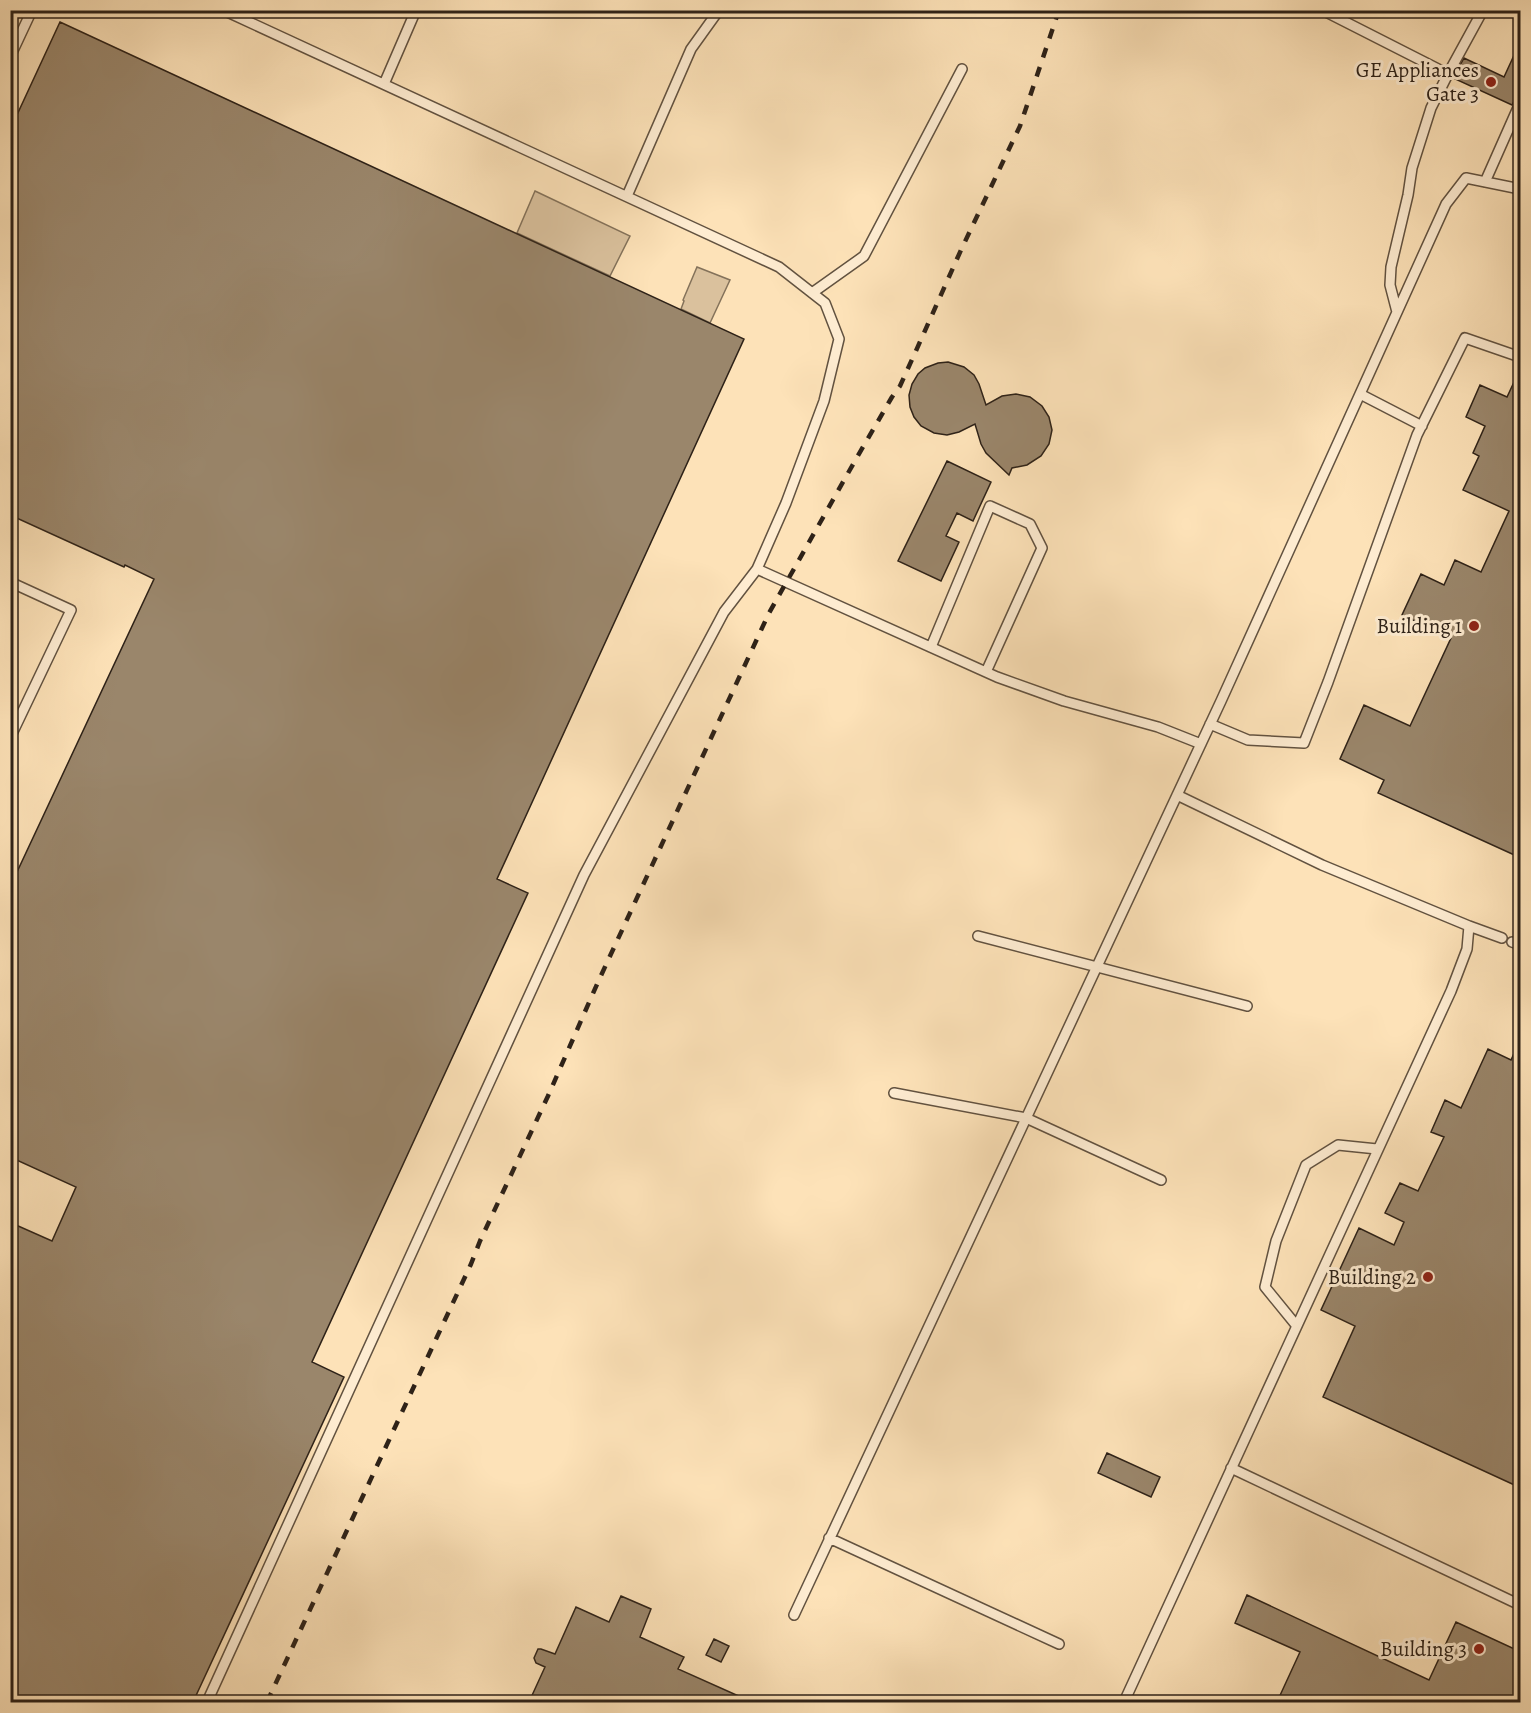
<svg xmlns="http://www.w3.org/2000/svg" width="1531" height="1713" viewBox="0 0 1531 1713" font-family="Alegreya,serif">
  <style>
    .green { fill: #dac19d; stroke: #84725a; stroke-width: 1.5 }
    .building { fill: #9a866b; stroke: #2e2218; stroke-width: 1.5 }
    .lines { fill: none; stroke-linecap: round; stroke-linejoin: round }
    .service-casing { stroke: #625240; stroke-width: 12 }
    .service { stroke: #feecd1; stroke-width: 9 }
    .rail { stroke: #2e2218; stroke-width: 4.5; stroke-dasharray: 10 10; stroke-linecap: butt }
    .poi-dot { fill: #8f2418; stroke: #feecd1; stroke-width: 2 }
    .labels { text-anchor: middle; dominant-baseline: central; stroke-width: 6; stroke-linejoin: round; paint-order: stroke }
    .poi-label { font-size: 21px; fill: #2e2218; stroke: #feecd1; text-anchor: end }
  </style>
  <rect width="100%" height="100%" fill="#fde2b8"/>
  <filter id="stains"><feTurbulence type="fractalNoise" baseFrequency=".00333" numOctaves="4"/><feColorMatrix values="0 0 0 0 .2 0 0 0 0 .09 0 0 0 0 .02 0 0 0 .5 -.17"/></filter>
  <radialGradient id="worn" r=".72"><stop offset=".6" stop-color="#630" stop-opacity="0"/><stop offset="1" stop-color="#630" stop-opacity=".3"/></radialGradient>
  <path class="green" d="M535,191L630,236L610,276L517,233Z
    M697,267L730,280L710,323L681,309L684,301L683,300Z"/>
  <path class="building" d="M60,22L744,339L497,879L528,893L312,1362L344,1377L193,1702H10V1238L16,1225L52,1241L76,1187L10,1157V887L154,579L125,565L124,567L10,515V130Z
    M1521,40V88L1512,105L1453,78L1464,58L1504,77Z
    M948,362L964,367L974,375L979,384L986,405L1002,396L1016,394L1030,397L1042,406L1049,417L1052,430L1049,444L1041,456L1027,465L1012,468L1009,475L986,453L981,444L975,424L959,432L947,435L934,433L921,426L914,417L910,407L909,395L912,384L918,374L925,368L938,363Z
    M1521,367V858L1378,793L1384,780L1340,759L1364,705L1410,726L1451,638L1402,615L1421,574L1444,585L1455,560L1481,572L1509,511L1463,490L1479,456L1473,453L1485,426L1466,417L1480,385L1507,397Z
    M947,461L991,482L973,521L957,513L946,536L959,542L941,581L898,561Z
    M1521,1038V1488L1323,1397L1355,1326L1321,1310L1359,1228L1394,1245L1404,1222L1385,1213L1400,1183L1418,1191L1444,1137L1431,1132L1445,1100L1461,1108L1488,1049L1511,1060Z
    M1107,1453L1160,1477L1151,1497L1098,1473Z
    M1247,1595L1429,1680L1456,1622L1521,1652V1702H1277L1300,1652L1235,1623Z
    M621,1596L651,1609L640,1637L684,1657L678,1669L752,1702H529L545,1667L536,1663L534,1658L538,1649H541L555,1654L576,1607L609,1622Z
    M714,1639L729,1646L721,1662L706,1655Z"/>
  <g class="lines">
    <g class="service-casing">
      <path id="service" d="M223,10L779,267L825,303L839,339L824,401L786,503L757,569
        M1322,10L1448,74
        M10,57L32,10
        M384,84L416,10
        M1485,182L1520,103
        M627,196L691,49L719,10
        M812,293L864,256L962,69
        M1397,312L1390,285L1391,267L1408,195L1412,168L1431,108L1448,74L1483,10
        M1360,394L1422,426
        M10,582L71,610L10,738
        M931,647L990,506L1030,524L1042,548L986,672
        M1210,724L1248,740L1304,743L1328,682L1417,435L1465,338L1520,357
        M1177,795L1322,865L1469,926L1502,938
        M978,936L1247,1006
        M1512,942L1520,945
        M894,1093L1026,1118L1161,1180
        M1296,1325L1265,1287L1276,1241L1306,1165L1338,1145L1377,1149
        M1231,1468L1520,1605
        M829,1538L1059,1644
        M794,1615L1221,701L1446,204L1466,178L1520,189
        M207,1702L584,875L724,612L757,569L997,677L1064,701L1158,727L1201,744
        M1124,1702L1451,991L1467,949L1469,926"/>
    </g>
    <use href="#service" class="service"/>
    <path class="rail" d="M267,1702L471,1264L480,1241L548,1096L598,982L769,613L856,459L892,397L900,386L915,353L961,250L1020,126L1059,10"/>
  </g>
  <g class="poi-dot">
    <circle cx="1491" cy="82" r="6"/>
    <circle cx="1474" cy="626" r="6"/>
    <circle cx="1428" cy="1277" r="6"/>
    <circle cx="1479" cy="1649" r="6"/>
  </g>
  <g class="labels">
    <g class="poi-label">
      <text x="1479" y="70">GE Appliances<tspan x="1479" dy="24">Gate 3</tspan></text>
      <text x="1462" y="626">Building 1</text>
      <text x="1416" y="1277">Building 2</text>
      <text x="1467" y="1649">Building 3</text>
    </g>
  </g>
  <rect width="1531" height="1713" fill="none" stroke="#fde2b8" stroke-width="36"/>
  <rect x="12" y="12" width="1507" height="1689" fill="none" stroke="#2e2218" stroke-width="3"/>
  <rect x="18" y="18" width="1495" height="1677" fill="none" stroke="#2e2218" stroke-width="1.5"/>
  <rect width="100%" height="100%" filter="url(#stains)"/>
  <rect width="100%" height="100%" fill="url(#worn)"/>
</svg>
